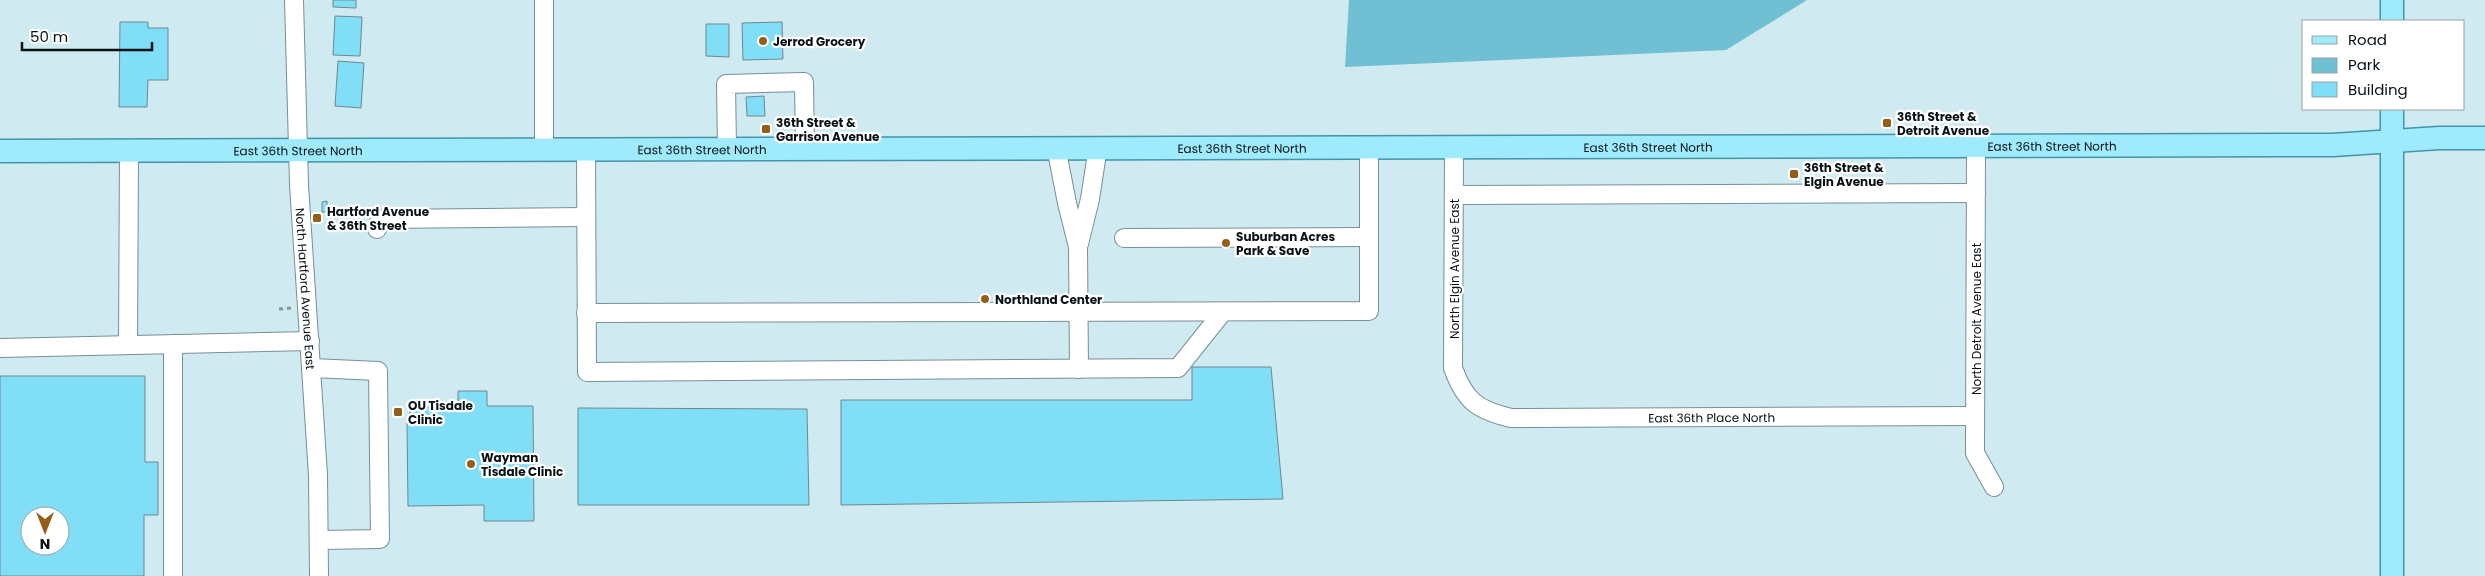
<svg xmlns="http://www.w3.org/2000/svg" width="2485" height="576" viewBox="0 0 2485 576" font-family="Poppins,sans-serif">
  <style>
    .green { fill: #70bfd3 }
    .building { fill: #80dff7; stroke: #70878e; fill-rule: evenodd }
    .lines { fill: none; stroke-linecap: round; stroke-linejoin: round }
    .minor-casing { stroke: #788f96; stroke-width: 20 }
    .major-casing { stroke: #4195a9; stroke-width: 25 }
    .path { stroke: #81959a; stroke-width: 3; stroke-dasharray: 4 4; stroke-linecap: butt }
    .minor { stroke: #fff; stroke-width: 18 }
    .major { stroke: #9feafc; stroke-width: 22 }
    .poi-dot { fill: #955e18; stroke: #fff; stroke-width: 2 }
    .labels { text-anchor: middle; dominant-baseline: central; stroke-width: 4.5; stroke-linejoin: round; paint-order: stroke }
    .poi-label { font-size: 12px; font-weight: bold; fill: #081113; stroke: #fff; text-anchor: start }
    .street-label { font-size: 12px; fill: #081113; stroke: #fff }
  </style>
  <rect width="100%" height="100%" fill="#d0eaf1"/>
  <path class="green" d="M1349,0H1807L1726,50L1345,67Z"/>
  <path class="building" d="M333,0H356V8L333,7Z
    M335,16L362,17L360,56L333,55Z
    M120,22H148V28H168V80H148L147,107H119Z
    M782,22L783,59L743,60L742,23Z
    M706,24H729V57L706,56Z
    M338,61L364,63L361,108L335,106Z
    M764,96L765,116H747L746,97Z
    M327,201V212H322V202Z
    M1192,367H1271L1283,499L841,505V400H1192Z
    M0,376H145V462H158V515H144V576H0ZM30,516H60V546H30Z
    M458,391H487V406H533L534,521H484V505L408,506L407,423H410V407H458Z
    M578,408L807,409L809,505H578Z"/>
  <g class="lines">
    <g class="minor-casing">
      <g id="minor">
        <path id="s1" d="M294,0L299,185L318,475L319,576"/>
        <path d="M1976,146L1975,453L1994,487"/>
        <path d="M1056,147L1067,203L1078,247L1079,369"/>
        <path d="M544,148V0"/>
        <path d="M586,148L587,372L1178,368L1222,313"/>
        <path d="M727,148L726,84L804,82L805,148"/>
        <path id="s2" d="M1454,148L1453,368C1465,401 1477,410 1511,418L1975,416"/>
        <path d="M1454,195L1976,193"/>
        <path d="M377,229L380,219L586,217"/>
        <path d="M1124,238L1369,237"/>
        <path d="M1079,244L1090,199L1098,147"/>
        <path d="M586,313L1369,311V147"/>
        <path d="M173,344V576"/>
        <path d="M128,345L129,150"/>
        <path d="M0,348L310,341"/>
        <path d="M312,368L378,371L380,539L320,540"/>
      </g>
    </g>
    <g class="major-casing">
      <g id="major">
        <path d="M2392,0V21"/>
        <path id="s3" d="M0,151L2333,145L2439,138H2485"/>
        <path d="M2392,576V109"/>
      </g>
    </g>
    <path class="path" d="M279,309L291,308"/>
    <use href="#minor" class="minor"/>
    <use href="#major" class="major"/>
  </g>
  <g class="poi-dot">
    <circle cx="763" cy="41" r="5"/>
    <rect x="1882" y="118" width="10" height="10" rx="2.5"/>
    <rect x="761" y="124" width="10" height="10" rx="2.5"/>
    <rect x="1789" y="169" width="10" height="10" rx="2.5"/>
    <rect x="312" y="213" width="10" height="10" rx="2.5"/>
    <circle cx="1226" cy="243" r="5"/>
    <circle cx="985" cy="299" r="5"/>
    <rect x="393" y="407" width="10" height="10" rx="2.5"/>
    <circle cx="471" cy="464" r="5"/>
  </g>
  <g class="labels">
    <g class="poi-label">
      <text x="773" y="41">Jerrod Grocery</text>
      <text x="1897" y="116">36th Street &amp;<tspan x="1897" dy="14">Detroit Avenue</tspan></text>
      <text x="776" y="122">36th Street &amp;<tspan x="776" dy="14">Garrison Avenue</tspan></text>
      <text x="1804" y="167">36th Street &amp;<tspan x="1804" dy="14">Elgin Avenue</tspan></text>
      <text x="327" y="211">Hartford Avenue<tspan x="327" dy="14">&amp; 36th Street</tspan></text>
      <text x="1236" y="236">Suburban Acres<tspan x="1236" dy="14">Park &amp; Save</tspan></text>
      <text x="995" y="299">Northland Center</text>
      <text x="408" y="405">OU Tisdale<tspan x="408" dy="14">Clinic</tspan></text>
      <text x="481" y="457">Wayman<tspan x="481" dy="14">Tisdale Clinic</tspan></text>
    </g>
    <g class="street-label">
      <text stroke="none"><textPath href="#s3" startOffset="2052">East 36th Street North</textPath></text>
      <text stroke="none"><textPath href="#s3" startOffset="1242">East 36th Street North</textPath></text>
      <text stroke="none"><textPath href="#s3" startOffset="1648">East 36th Street North</textPath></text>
      <text stroke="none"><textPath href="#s3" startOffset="702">East 36th Street North</textPath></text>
      <text stroke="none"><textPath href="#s3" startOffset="298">East 36th Street North</textPath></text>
      <text transform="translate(1454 269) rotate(-90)">North Elgin Avenue East</text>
      <text stroke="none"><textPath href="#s1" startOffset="289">North Hartford Avenue East</textPath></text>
      <text transform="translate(1976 319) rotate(-90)">North Detroit Avenue East</text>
      <text stroke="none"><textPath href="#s2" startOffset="502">East 36th Place North</textPath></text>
    </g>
  </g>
  <rect x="2302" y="20" width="162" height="90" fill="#ffffff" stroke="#9ca0a1"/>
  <rect x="2312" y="36" width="25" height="8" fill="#9feafc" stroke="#9ca0a1"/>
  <text x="2348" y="45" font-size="15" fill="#081113">Road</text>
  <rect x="2312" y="58" width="25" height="15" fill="#70bfd3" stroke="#9ca0a1"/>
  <text x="2348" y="70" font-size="15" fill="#081113">Park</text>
  <rect x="2312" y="82" width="25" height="15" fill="#80dff7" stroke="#9ca0a1"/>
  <text x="2348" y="95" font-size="15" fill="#081113">Building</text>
  <g transform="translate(45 531) rotate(180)"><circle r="24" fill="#ffffff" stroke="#9ca0a1"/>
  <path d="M0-4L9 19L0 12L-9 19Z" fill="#955e18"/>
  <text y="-8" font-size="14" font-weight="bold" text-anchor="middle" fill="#081113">N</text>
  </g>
  <path d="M22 42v8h130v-8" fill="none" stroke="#081113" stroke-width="2.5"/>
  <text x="30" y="42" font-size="15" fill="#081113" stroke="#ffffff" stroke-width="4" paint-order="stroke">50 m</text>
</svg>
